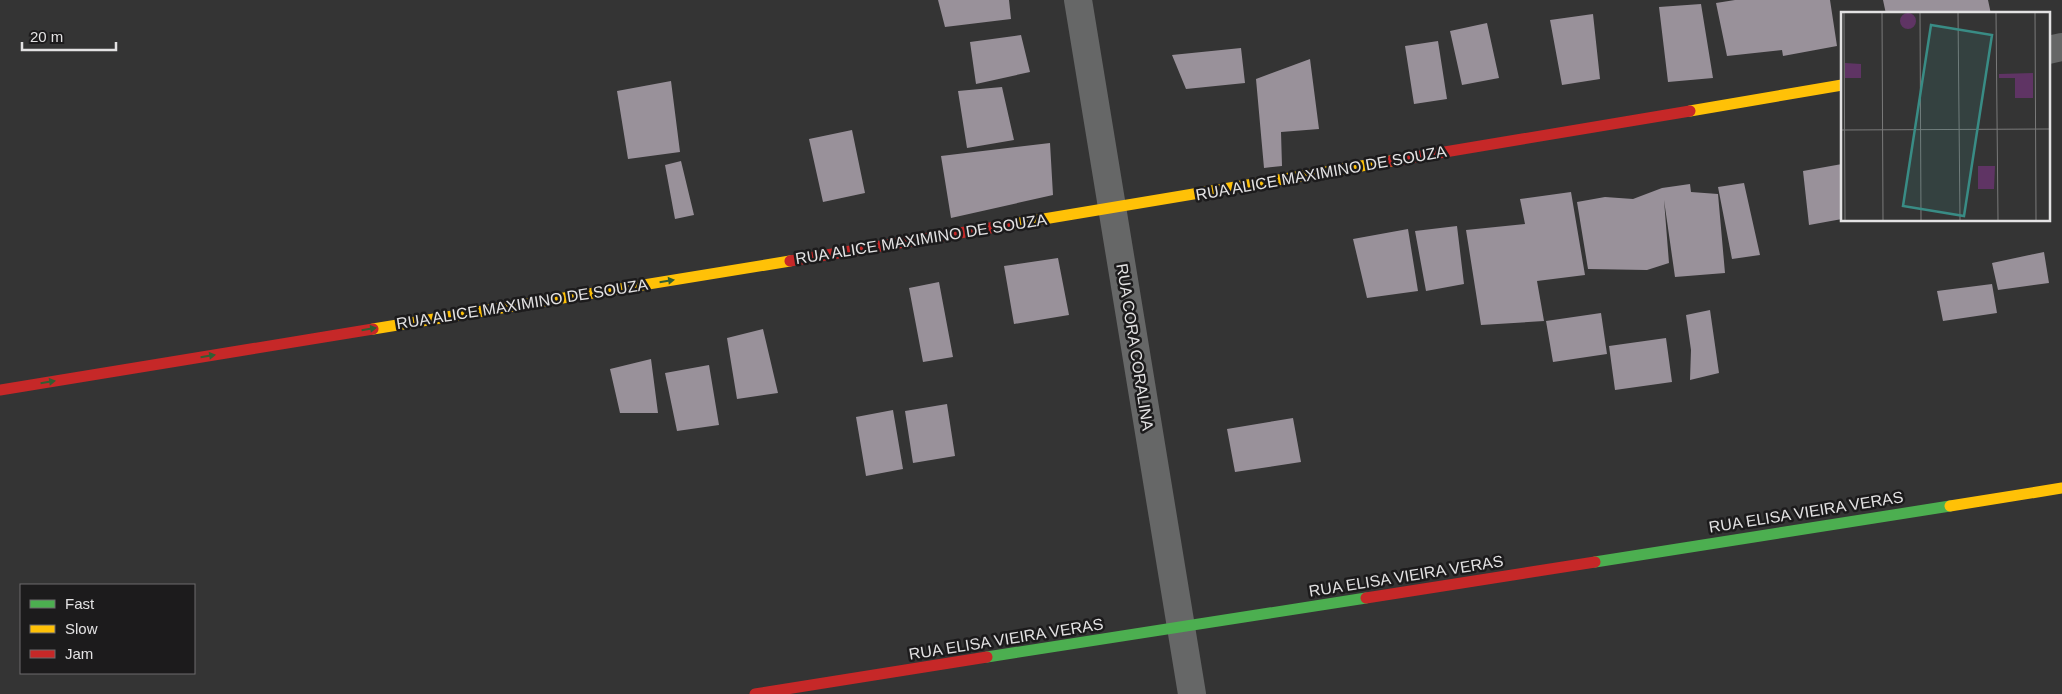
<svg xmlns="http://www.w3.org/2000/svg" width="2062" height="694" viewBox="0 0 2062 694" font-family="Helvetica,sans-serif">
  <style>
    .building { fill: #99919a }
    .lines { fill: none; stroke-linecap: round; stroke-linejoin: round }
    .street { stroke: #666767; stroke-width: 28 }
    .fast { stroke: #4caf50; stroke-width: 11 }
    .slow { stroke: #ffc107; stroke-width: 11 }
    .jam { stroke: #c62828; stroke-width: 11 }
    .oneway { fill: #325e33 }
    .labels { text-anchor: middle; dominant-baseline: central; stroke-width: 5; stroke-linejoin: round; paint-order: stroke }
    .street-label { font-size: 16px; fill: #e3e2e3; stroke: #1c1b1c }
    .inset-road { fill: none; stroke: #7a7a7a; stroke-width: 1 }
    .view { fill: #398c85; fill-opacity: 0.15; stroke: #398c85; stroke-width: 2.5 }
    .inset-edge { fill: none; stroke: #e3e2e3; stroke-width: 2.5 }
  </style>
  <rect width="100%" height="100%" fill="#343434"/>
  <path class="building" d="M938,0H1009L1011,19L945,27Z
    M1735,0H1830L1837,46L1783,56L1782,50L1727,56L1716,3Z
    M1883,0H1988L1991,14H1886Z
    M1701,4L1713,78L1668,82L1659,7Z
    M1593,14L1600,79L1562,85L1550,20Z
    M1487,23L1499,78L1462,85L1450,31Z
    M1021,35L1030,72L976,84L970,42Z
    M1438,41L1447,99L1414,104L1405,46Z
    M1241,48L1245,83L1186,89L1172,55Z
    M1310,59L1319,129L1281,132L1282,166L1264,168L1256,79Z
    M671,81L680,152L628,159L617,91Z
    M1002,87L1014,140L967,148L958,91Z
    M852,130L865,193L823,202L809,139Z
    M1050,143L1053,195L951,218L941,156Z
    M681,161L694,215L675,219L665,165Z
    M1842,164V219L1809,225L1803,171Z
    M1744,183L1760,255L1732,259L1718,187Z
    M1690,184L1691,192L1718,194L1725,273L1675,277L1664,200L1669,263L1647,270L1588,269L1577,202L1605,197L1633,199L1662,188Z
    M1571,192L1585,275L1537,281L1544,321L1481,325L1466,230L1525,224L1520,199Z
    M1457,226L1464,284L1426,291L1415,231Z
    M1408,229L1418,291L1367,298L1353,239Z
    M2044,252L2049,283L1998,290L1992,263Z
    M1058,258L1069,315L1014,324L1004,266Z
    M939,282L953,357L923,362L909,288Z
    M1992,284L1997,313L1943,321L1937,291Z
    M1710,310L1719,373L1690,380L1691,350L1686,315Z
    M1601,313L1607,354L1553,362L1546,321Z
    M763,329L778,393L737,399L727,338Z
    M1666,338L1672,382L1615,390L1609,346Z
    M651,359L658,413H620L610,369Z
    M709,365L719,425L677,431L665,373Z
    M947,404L955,456L913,463L905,411Z
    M893,410L903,469L866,476L856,417Z
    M1293,418L1301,462L1235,472L1227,429Z"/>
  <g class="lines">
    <path class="street" d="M1078,0L1192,694
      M2048,50L2062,47"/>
    <path class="fast" d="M1595,562L1950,506
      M987,657L1366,598"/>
    <path class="slow" d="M1690,111L1842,85
      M1008,225L1391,161
      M373,329L790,261
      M1950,506L2062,488"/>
    <path class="jam" d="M1391,161L1690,111
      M790,261L1008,225
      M0,390L373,329
      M1366,598L1595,562
      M755,694L987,657"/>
  </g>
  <defs><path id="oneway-solid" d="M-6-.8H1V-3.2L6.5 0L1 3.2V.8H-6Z" transform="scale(1.25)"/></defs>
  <g class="oneway">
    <use href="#oneway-solid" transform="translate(667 281) rotate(-9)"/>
    <use href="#oneway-solid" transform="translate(369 329) rotate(-9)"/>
    <use href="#oneway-solid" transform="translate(208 356) rotate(-9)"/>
    <use href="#oneway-solid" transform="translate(48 382) rotate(-9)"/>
  </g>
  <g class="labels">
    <g class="street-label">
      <text transform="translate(1321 173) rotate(-10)">RUA ALICE MAXIMINO DE SOUZA</text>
      <text transform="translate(921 239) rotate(-9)">RUA ALICE MAXIMINO DE SOUZA</text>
      <text transform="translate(522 304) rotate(-9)">RUA ALICE MAXIMINO DE SOUZA</text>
      <text transform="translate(1135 347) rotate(81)">RUA CORA CORALINA</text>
      <text transform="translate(1806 512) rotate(-9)">RUA ELISA VIEIRA VERAS</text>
      <text transform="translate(1406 576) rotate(-9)">RUA ELISA VIEIRA VERAS</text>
      <text transform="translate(1006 639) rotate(-9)">RUA ELISA VIEIRA VERAS</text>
    </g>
  </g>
  <g transform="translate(1841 12)">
    <rect width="209" height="209" fill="#343434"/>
    <path d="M59 9a8 8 0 1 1 16 0a8 8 0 1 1-16 0ZM4,51L20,52V66H4ZM192,61V86H174V66H158V62ZM137,154H154L153,177H137Z" fill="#5f3464"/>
    <path class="inset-road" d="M3,1L4,208M41,1L42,208M79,1L80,208M117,1L119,208M155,1L157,208M194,1L195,208M0,118L209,117"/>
    <path class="view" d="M90,13L151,23L123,204L62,194Z"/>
    <rect width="209" height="209" class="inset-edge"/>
  </g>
  <rect x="20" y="584" width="175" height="90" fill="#1c1b1c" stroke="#6c6b6c"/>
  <rect x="30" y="600" width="25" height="8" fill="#4caf50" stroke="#6c6b6c"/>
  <text x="65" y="609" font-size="15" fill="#e3e2e3">Fast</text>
  <rect x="30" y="625" width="25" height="8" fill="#ffc107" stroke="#6c6b6c"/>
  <text x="65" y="634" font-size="15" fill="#e3e2e3">Slow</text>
  <rect x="30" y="650" width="25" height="8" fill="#c62828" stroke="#6c6b6c"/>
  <text x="65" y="659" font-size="15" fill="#e3e2e3">Jam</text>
  <path d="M22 42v8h94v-8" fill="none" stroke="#e3e2e3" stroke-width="2.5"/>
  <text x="30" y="42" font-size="15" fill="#e3e2e3" stroke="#1c1b1c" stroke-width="4" paint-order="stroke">20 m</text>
</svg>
